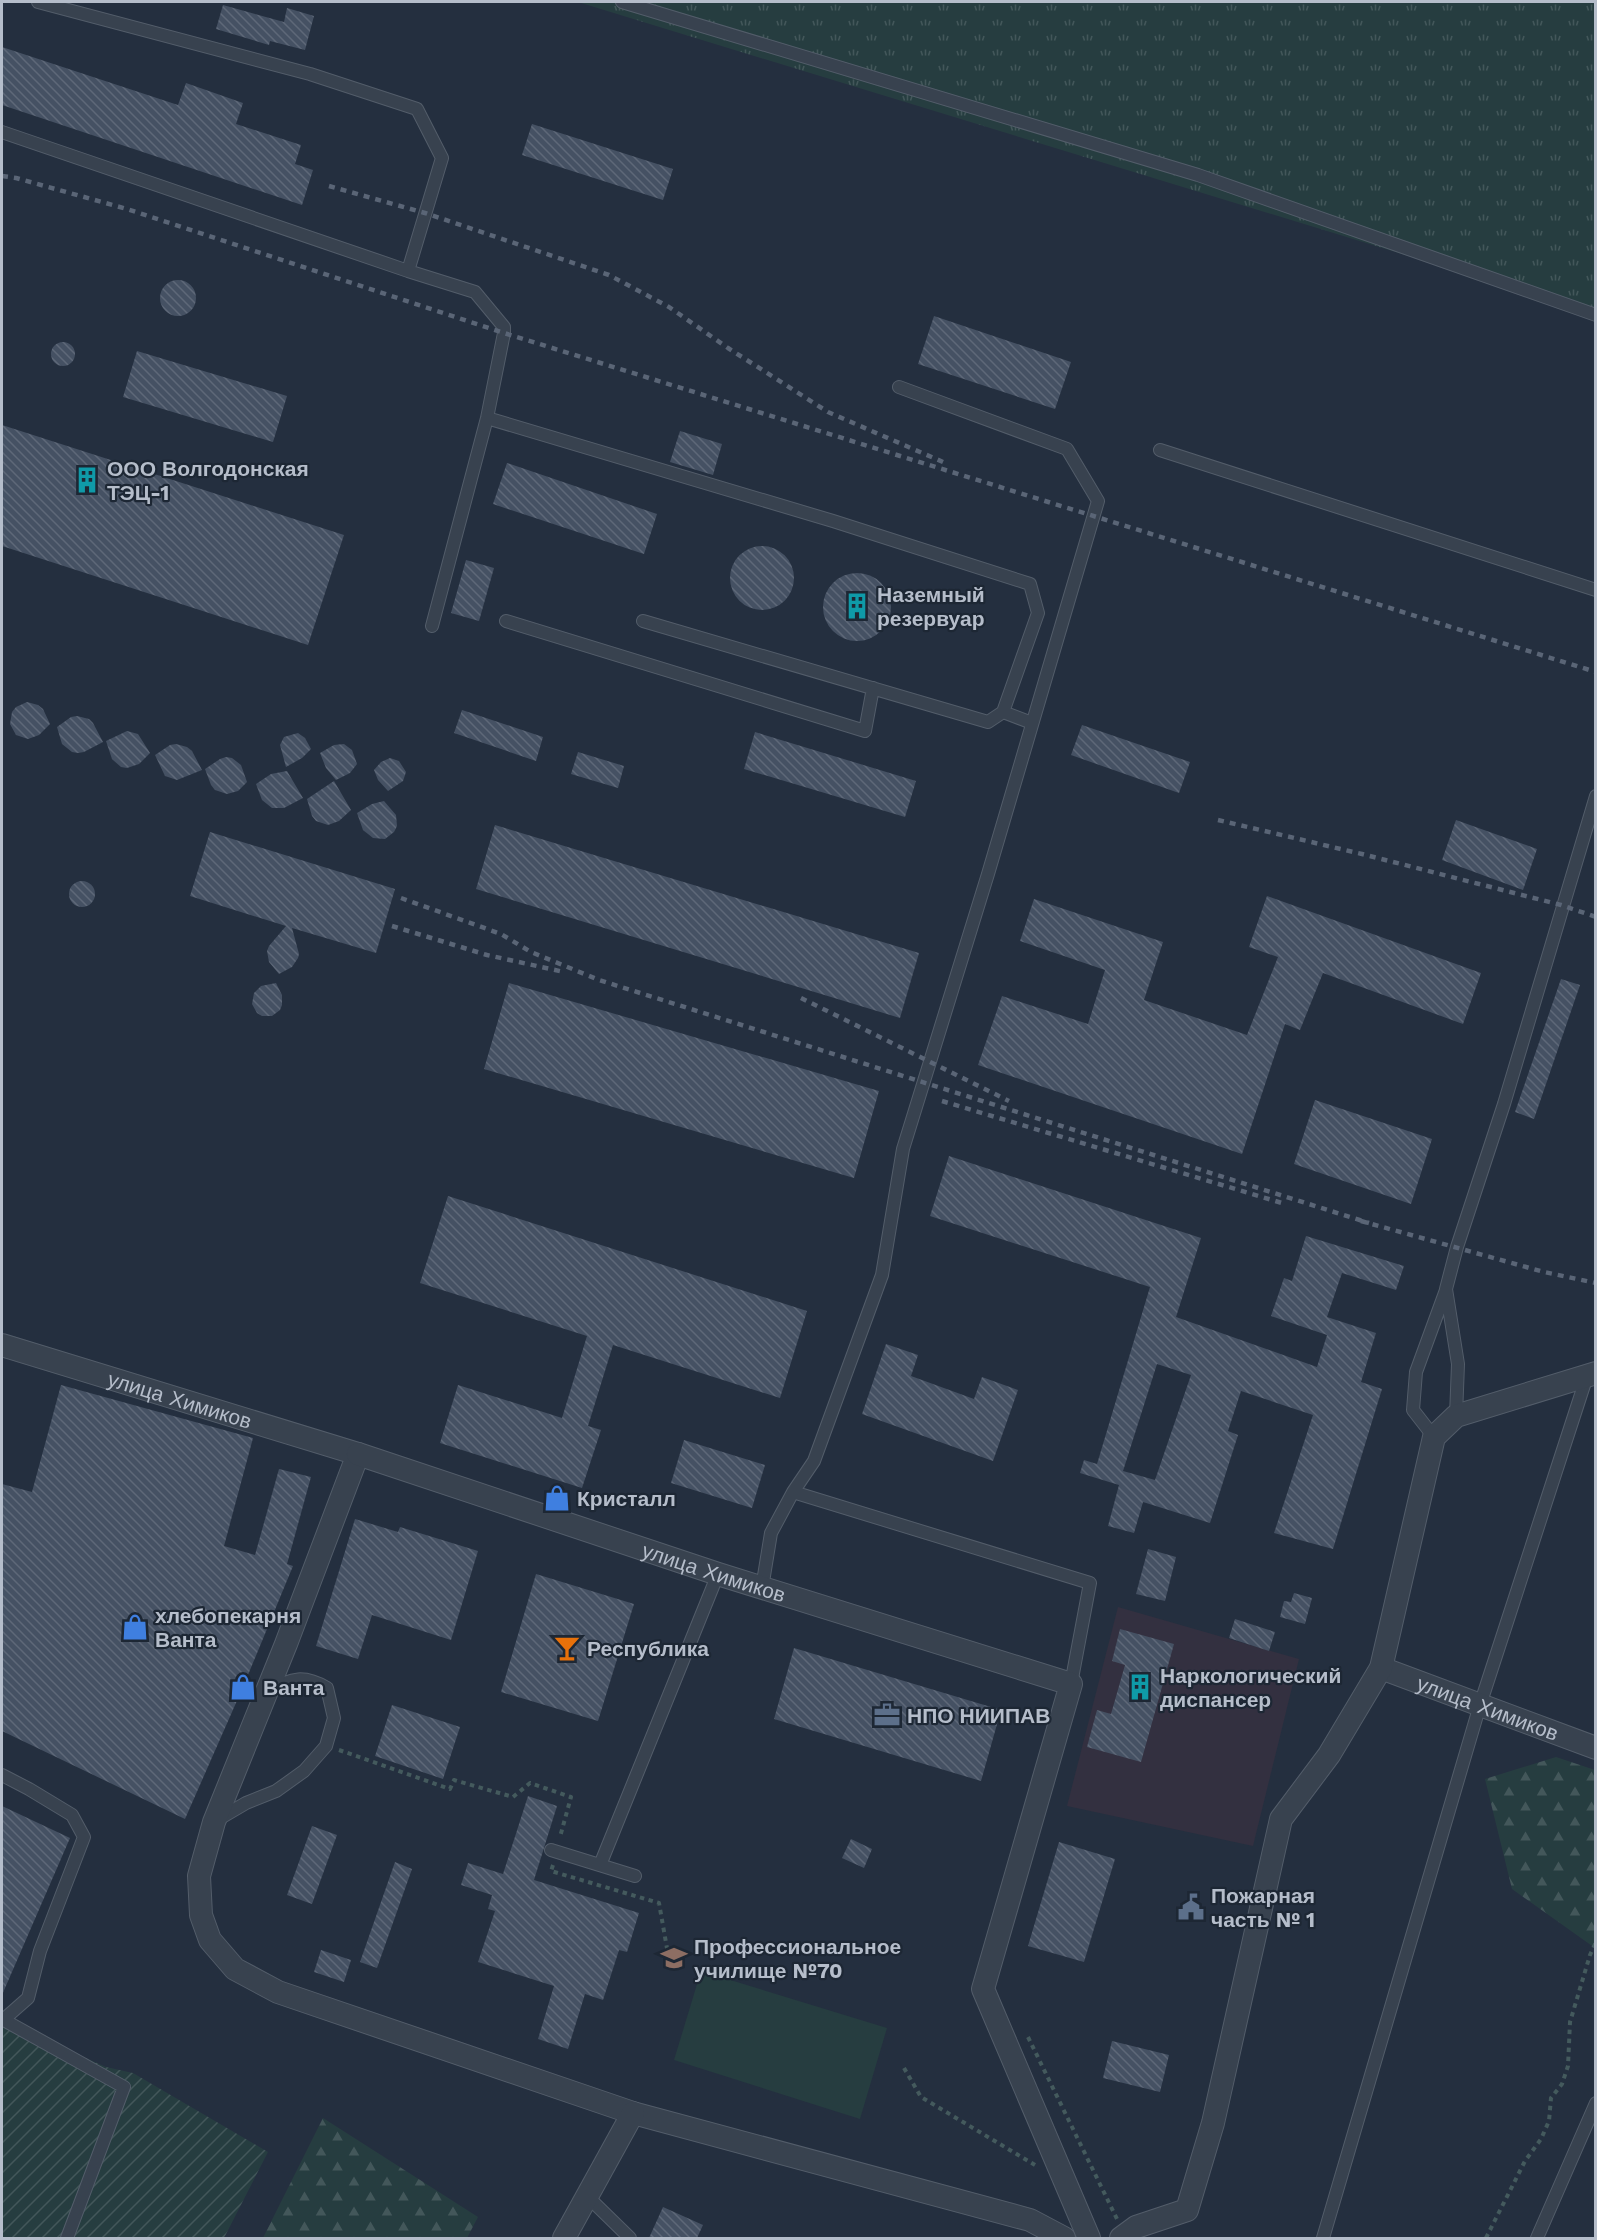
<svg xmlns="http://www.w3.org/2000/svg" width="1597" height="2240" viewBox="0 0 1597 2240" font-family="'Work Sans',sans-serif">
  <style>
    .medical { fill: #333040 }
    .grass { fill: url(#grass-tufts) }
    .forest { fill: url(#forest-firs) }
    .garden { fill: url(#garden-furrows) }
    .pitch { fill: #263d40 }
    .building { fill: url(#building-back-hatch); fill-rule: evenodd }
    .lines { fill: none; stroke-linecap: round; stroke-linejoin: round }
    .service-casing { stroke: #535d6a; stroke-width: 14 }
    .minor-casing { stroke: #535d6a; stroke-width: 24 }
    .path { stroke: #445a5d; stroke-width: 4; stroke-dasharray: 4.5 4.5; stroke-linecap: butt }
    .service { stroke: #38424f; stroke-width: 12 }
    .minor { stroke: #38424f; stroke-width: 22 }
    .rail { stroke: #5a6576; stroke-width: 4.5; stroke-dasharray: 6 6; stroke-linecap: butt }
    .labels { text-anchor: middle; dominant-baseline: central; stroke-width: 4.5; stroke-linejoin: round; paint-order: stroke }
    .poi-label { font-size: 21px; font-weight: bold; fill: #b5bdca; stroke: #1d2734; text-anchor: start }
    .street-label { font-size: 21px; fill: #b5bdca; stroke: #1d2734 }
  </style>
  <defs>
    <pattern id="grass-tufts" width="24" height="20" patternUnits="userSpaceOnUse" patternTransform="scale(1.5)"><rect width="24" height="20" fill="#263d40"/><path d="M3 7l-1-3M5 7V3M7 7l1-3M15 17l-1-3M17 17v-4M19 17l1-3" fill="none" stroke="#43575a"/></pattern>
    <pattern id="forest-firs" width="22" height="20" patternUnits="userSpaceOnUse" patternTransform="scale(1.5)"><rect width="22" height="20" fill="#263d40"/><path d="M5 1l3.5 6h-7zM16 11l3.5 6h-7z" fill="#43575a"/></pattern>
    <pattern id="garden-furrows" width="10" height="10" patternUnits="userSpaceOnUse" patternTransform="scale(1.5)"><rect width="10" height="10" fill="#263d40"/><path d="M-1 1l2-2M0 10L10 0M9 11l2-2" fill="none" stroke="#43575a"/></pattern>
    <pattern id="building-back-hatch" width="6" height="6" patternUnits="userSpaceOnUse" patternTransform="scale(1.5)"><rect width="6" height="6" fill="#455163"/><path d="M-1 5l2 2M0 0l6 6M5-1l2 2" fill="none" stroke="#5e6878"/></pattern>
  </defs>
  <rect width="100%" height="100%" fill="#242f3f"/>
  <path class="medical" d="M1118,1607L1299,1659L1253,1846L1067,1806Z"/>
  <path class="grass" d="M578,2H1595V313Z"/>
  <path class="forest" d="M1556,1757L1595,1770V1948L1512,1889L1485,1779Z
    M323,2118L478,2217L467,2238H263Z"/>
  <path class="garden" d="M2,2021L106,2067L133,2073L268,2152L224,2238H2Z"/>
  <path class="pitch" d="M701,1971L887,2028L860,2119L674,2060Z"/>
  <path class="building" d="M223,5L284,22L287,8L314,16L305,50L270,41L269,45L216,29Z
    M2,47L178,105L186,83L243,103L236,124L301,145L295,164L313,170L302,205L2,105Z
    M532,124L673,169L663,200L522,155Z
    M160 298a18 18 0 1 1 36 0a18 18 0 1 1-36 0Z
    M934,316L1071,362L1055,409L918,364Z
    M51 354a12 12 0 1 1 24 0a12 12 0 1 1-24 0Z
    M137,351L287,396L273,442L123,397Z
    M2,425L344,535L308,645L2,546Z
    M680,431L722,444L713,475L670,462Z
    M507,463L657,514L644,554L493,504Z
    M730 578a32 32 0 1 1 64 0a32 32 0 1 1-64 0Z
    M466,560L494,568L479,621L451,613Z
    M823 607a34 34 0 1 1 68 0a34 34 0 1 1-68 0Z
    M27,702L38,705L43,709L50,724L39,735L28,739L16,735L10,724L12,712L16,707Z
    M462,710L543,737L536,761L454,733Z
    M77,716L89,719L93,723L103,742L84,752L78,753L72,752L62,744L57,727L71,717Z
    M1082,725L1190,762L1179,793L1071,755Z
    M127,731L138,734L150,753L139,764L127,768L121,767L112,759L106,741Z
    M755,732L916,781L905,817L744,769Z
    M298,733L305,738L311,749L302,758L286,767L280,745L284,737Z
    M176,744L187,747L192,751L202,770L177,780L165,776L155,755L170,745Z
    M344,744L352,750L357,764L350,773L336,780L326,768L320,753L334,745Z
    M578,752L624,766L618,788L571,774Z
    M226,757L232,758L241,765L247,782L238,791L227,794L215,790L211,785L205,769L220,759Z
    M390,758L399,761L406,772L403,781L388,791L378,780L374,770L381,762Z
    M287,771L303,798L284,808H272L262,800L256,784L271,774Z
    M334,781L351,810L339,821L328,825L316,821L312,816L307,799Z
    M384,801L396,815L397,826L394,832L385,839L373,838L363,830L357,813L372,804Z
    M1456,820L1537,849L1523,890L1442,860Z
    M495,825L919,953L900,1018L476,889Z
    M210,832L395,889L376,953L292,928L299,954L298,958L292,967L279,974L269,962L267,951L269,946L286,926L190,896Z
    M69 894a13 13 0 1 1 26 0a13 13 0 1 1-26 0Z
    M1267,896L1481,973L1463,1024L1323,973L1300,1030L1285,1024L1242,1154L978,1065L1002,996L1088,1024L1105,970L1020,941L1034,899L1163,942L1144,1000L1247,1035L1278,957L1249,947Z
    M1561,979L1580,985L1534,1119L1515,1112Z
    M276,983L282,995V1005L280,1010L272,1016H262L257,1013L252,1004L254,993L261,986Z
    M509,983L879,1091L854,1178L484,1069Z
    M1315,1100L1432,1139L1411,1204L1294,1164Z
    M949,1156L1201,1238L1176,1317L1317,1367L1327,1335L1271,1316L1284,1278L1292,1281L1306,1236L1404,1266L1396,1290L1342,1273L1327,1317L1376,1333L1361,1382L1382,1389L1333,1549L1274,1533L1313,1415L1241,1391L1228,1431L1238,1435L1210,1523L1143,1502L1134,1533L1108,1526L1119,1485L1080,1473L1084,1460L1097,1464L1150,1287L930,1216ZM1157,1364L1191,1375L1155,1480L1123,1471Z
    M448,1196L807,1311L780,1398L613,1345L588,1426L601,1430L582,1488L440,1443L458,1385L562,1418L587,1336L420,1283Z
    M886,1344L918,1355L911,1376L974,1399L982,1377L1018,1390L993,1461L862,1414Z
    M61,1385L253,1438L224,1546L255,1555L279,1469L311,1477L287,1564L293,1566L243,1687L185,1819L2,1731V1484L32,1492Z
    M684,1440L765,1465L752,1508L671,1483Z
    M355,1519L398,1532L400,1527L478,1551L451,1640L372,1615L358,1659L316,1646Z
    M1148,1549L1176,1557L1165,1601L1136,1594Z
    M536,1574L634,1604L598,1721L501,1692Z
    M1294,1593L1312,1598L1305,1624L1280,1617L1284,1601L1291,1602Z
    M1235,1619L1275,1632L1269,1651L1229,1638Z
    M1120,1629L1174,1644L1141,1762L1087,1747L1097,1710L1111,1714L1125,1665L1112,1661Z
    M794,1648L1001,1710L981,1781L774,1719Z
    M392,1705L460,1727L443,1779L375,1756Z
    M528,1796L557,1806L534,1880L639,1913L627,1952L619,1950L603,2000L585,1994L568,2049L538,2039L554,1986L478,1962L495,1911L488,1909L492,1895L461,1885L468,1863L503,1874Z
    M2,1806L70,1838L2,1995Z
    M312,1826L337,1835L312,1904L287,1895Z
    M851,1839L872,1849L864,1868L842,1858Z
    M1059,1842L1115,1859L1084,1962L1028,1946Z
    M395,1862L412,1869L377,1968L360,1962Z
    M321,1950L351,1960L344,1982L314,1972Z
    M1112,2041L1169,2055L1160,2092L1103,2078Z
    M663,2207L703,2225L697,2238H649Z"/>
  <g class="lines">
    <g class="service-casing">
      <path id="service" d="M38,2L310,74L417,109L442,158L408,271
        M622,2L1198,175L1596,315
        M2,132L408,271L475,292L504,327V333L487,418L432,626
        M487,418L833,521L1030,584L1038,613L1003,712L988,722L643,621
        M1160,450L1596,590
        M506,621L865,731L873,688
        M1003,712L1032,723
        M1456,1416L1458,1364L1446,1289L1457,1247L1504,1104L1596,796
        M1434,1437L1413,1410L1416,1372L1446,1290
        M793,1492L814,1461L882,1275L903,1149L988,874L1098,501L1067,449L899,387
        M762,1588L771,1533L793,1492L1090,1583L1071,1684
        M2,1775L29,1789L72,1815L84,1837L40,1951L28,1998L3,2020
        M217,1820L246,1803L276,1791L304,1771L326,1746L334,1718L327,1688C305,1675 291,1677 270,1691
        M551,1850L635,1876
        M600,1865L718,1574
        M2,2019L124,2087L67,2238
        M587,2196L630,2238
        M1323,2238L1480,1705L1587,1376L1589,1377
        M1537,2238L1596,2103"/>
    </g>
    <g class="minor-casing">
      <g id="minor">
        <path id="s1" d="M2,1345L358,1454L286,1644L214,1822L199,1876L201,1915L210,1940L235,1969L278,1992L633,2113L1030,2220L1064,2238"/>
        <path id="s2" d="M358,1454L718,1574L1071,1684L983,1989L1089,2238"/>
        <path id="s3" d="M1381,1668L1596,1748"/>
        <path d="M564,2238L633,2113"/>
        <path d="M1121,2238L1136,2227L1187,2210L1213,2123L1281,1819L1329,1755L1381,1668L1434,1437L1456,1416L1596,1373"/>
      </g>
    </g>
    <path class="path" d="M339,1750L450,1789L454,1780L513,1797L530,1783L571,1797L560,1837
      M553,1865L551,1871L659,1903L671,1971
      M1028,2037L1117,2219
      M904,2068L921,2097L1035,2165
      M1486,2238L1525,2161L1541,2139L1549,2121L1551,2098L1562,2084L1568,2066L1570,2022L1590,1955L1596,1942"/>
    <use href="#service" class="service"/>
    <use href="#minor" class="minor"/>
    <path class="rail" d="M2,176L16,178L127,209L504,333L1596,672
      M329,186L425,213L609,275L669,307L728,348L828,412L943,462
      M1218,820L1362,854L1561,905L1596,917
      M401,898L501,934L531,952L599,980L1369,1223
      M392,926L487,955L564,972
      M801,998L1009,1101
      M942,1101L1282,1203
      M1361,1221L1544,1272L1596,1283"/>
  </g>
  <defs>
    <g id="building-bare" transform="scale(2.07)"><path d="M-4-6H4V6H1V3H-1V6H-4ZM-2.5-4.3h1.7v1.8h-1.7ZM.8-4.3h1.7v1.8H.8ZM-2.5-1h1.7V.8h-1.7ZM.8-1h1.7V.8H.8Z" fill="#0f9aa8" stroke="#1d2734" stroke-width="2.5" paint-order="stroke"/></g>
    <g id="shop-bare" transform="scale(2.07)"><path d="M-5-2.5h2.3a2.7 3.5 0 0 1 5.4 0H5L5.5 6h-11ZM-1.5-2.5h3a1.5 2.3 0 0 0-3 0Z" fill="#3f7fe0" stroke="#1d2734" stroke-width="2.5" paint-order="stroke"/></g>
    <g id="bar-bare" transform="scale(2.07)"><path d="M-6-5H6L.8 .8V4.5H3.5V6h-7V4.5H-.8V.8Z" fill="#e8710a" stroke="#1d2734" stroke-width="2.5" paint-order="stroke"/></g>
    <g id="office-bare" transform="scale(2.07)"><path d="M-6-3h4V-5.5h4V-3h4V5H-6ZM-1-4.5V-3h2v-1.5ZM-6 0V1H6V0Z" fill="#5c6f8a" stroke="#1d2734" stroke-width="2.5" paint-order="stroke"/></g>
    <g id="civic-bare" transform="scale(2.07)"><path d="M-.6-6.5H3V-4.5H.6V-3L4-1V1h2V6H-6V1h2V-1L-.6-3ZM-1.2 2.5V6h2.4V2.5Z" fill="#5c6f8a" stroke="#1d2734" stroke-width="2.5" paint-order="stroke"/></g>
    <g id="university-bare" transform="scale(2.07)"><path d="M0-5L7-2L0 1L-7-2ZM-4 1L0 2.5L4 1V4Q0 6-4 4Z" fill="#8d6e63" stroke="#1d2734" stroke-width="2.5" paint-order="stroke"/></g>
  </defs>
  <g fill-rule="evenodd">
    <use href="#building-bare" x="87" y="480"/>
    <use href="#building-bare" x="857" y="606"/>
    <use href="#shop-bare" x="557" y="1498"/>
    <use href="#shop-bare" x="135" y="1627"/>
    <use href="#bar-bare" x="567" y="1648"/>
    <use href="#shop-bare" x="243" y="1687"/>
    <use href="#building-bare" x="1140" y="1687"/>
    <use href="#office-bare" x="887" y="1715"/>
    <use href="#civic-bare" x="1191" y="1907"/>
    <use href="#university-bare" x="674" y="1958"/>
  </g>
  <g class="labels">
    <g class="poi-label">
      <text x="107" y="468">ООО Волгодонская<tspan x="107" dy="24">ТЭЦ-1</tspan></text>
      <text x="877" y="594">Наземный<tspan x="877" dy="24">резервуар</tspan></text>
      <text x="577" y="1498">Кристалл</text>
      <text x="155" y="1615">хлебопекарня<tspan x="155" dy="24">Ванта</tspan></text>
      <text x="587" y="1648">Республика</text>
      <text x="1160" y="1675">Наркологический<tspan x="1160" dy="24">диспансер</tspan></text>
      <text x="263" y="1687">Ванта</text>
      <text x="907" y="1715">НПО НИИПАВ</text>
      <text x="1211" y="1895">Пожарная<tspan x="1211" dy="24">часть № 1</tspan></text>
      <text x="694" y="1946">Профессиональное<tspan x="694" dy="24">училище №70</tspan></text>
    </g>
    <g class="street-label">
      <text stroke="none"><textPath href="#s1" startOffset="186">улица Химиков</textPath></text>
      <text stroke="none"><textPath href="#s2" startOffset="375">улица Химиков</textPath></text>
      <text stroke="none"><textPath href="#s3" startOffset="114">улица Химиков</textPath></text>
    </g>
  </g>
  <rect width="1597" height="2240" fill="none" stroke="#b5bdca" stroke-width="6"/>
</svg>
